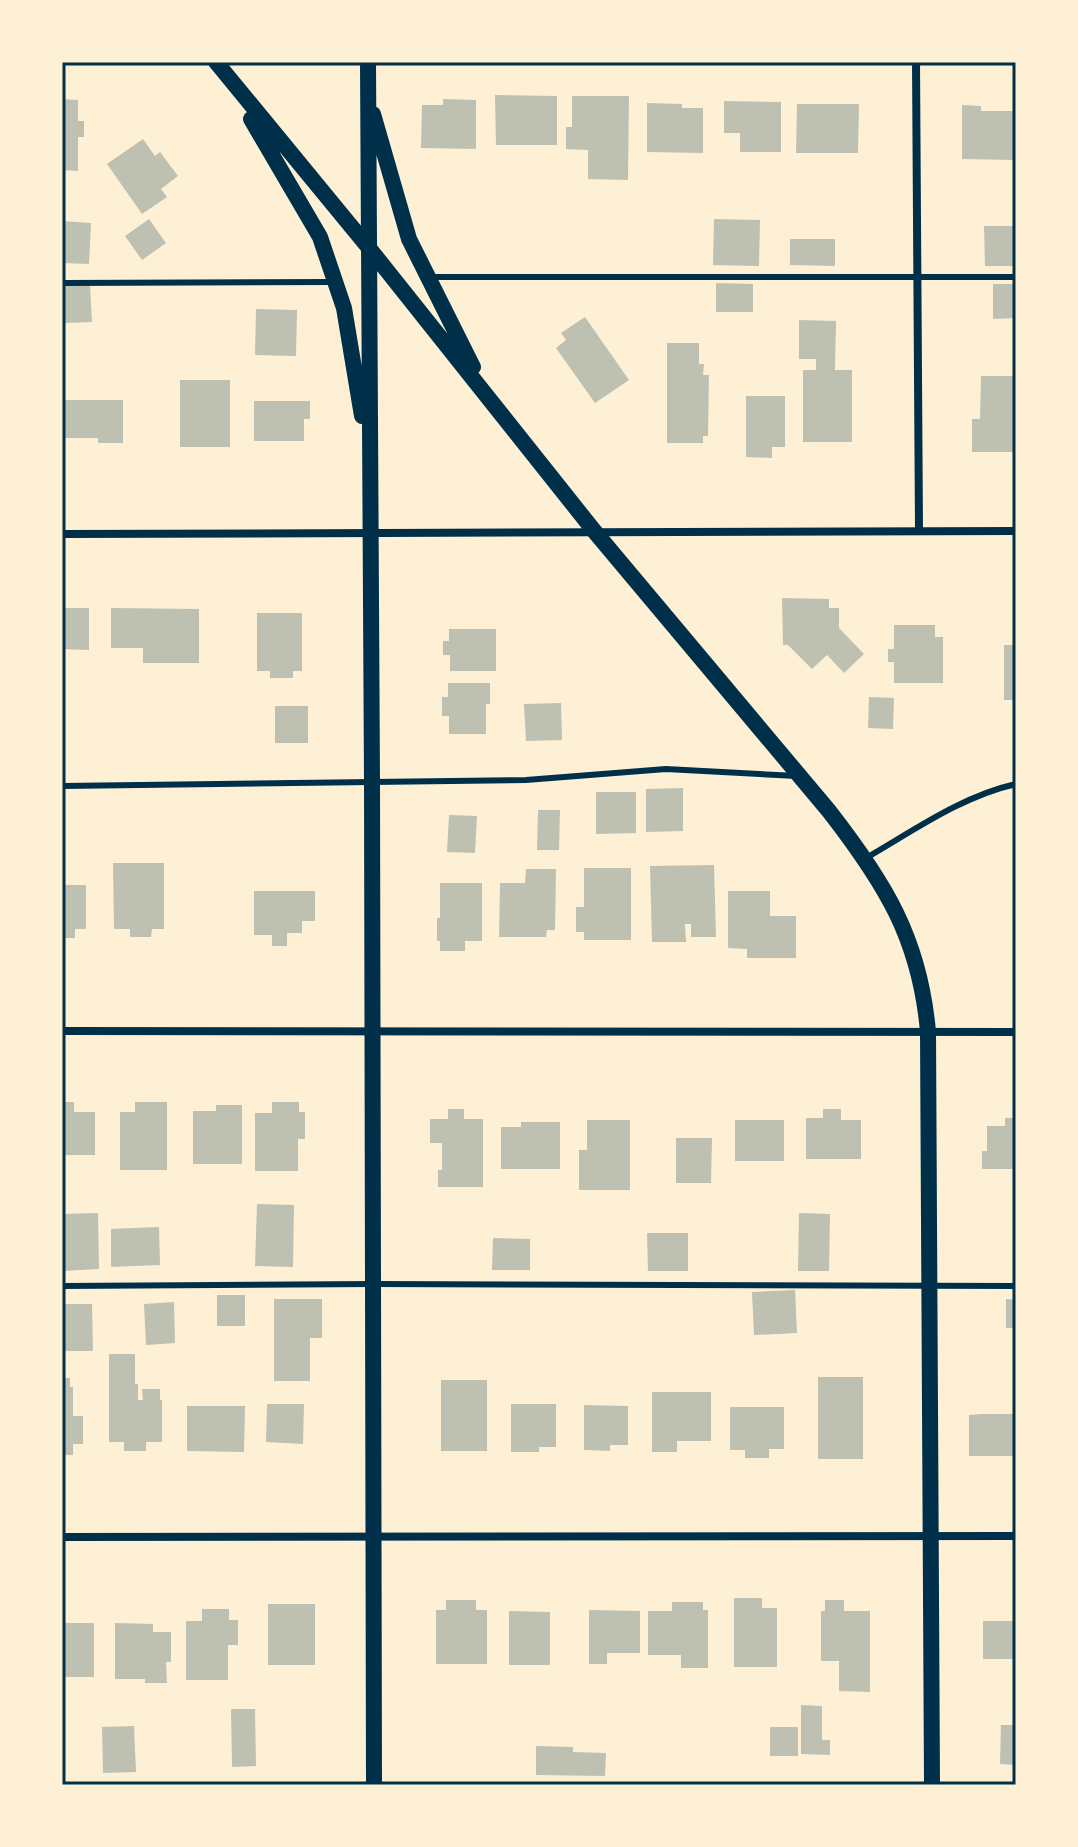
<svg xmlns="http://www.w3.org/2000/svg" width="1078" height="1847" viewBox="0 0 1078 1847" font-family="'Asap Condensed',sans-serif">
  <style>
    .building { fill: #bec0b2 }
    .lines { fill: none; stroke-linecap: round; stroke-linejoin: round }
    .service { stroke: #003049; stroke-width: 6 }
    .minor { stroke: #003049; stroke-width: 8 }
    .secondary { stroke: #003049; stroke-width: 16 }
    .neatline { fill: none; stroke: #003049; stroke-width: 3 }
  </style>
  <rect width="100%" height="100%" fill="#fdf0d5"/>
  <path class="building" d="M495,95L557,96V145H496Z
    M572,96H629L628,180L588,179V150L566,149V127H572Z
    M62,99L78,100V121H84V137H78V171L62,170Z
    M443,99L476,100V149L421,148L422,105H443Z
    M724,101L781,102V152H740V133H724Z
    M647,103L682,104V108H703V153L647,152Z
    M797,104H859L858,153H796Z
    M962,105L981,106V111H1016V160L962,159Z
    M143,139L155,156L160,152L178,176L161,189L167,197L142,214L107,164Z
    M149,219L166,243L142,260L125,236Z
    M714,219L760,220L759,266L713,265Z
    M62,221L91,223L89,264L62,263Z
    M984,226H1016V266H985Z
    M790,239H835V266L790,265Z
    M716,283L753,284V312H716Z
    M993,284H1016V318L993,319Z
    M90,285L92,322L64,323L62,286Z
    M256,309L297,310L296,356L255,355Z
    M585,317L629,380L595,403L556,348L566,340L561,333Z
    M799,320L836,321L835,370H852V442H803V370H816V359H799Z
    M667,343H699V364H704L703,375H709L708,436H703V443H667Z
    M981,376H1016V452H972V419H980Z
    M180,380H230V447H180Z
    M746,396H785V447H772V458L746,457Z
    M62,400H123V443H98V438H62Z
    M254,401H310V419H304V441H254Z
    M782,598L829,599V608H839V628L864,654L844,673L827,655L812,669L788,645H783Z
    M62,608H89V650L62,649Z
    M111,608L199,609V663H143V648H111Z
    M257,613H302V671H293V678H270V671H257Z
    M894,625H935V637H943V683H894V662H888V649H894Z
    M449,629H496V671H450V655H443V641H449Z
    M1004,645H1016V700H1004Z
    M448,683H490V704H486V734H449V716H442V697H448Z
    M869,697L894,698L893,729L868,728Z
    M561,703L562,740L526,741L524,704Z
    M275,706H308V743H275Z
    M683,788V831L646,832V789Z
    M596,792H636V833L596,834Z
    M538,810H560L559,850H537Z
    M449,815L477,816L475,853L447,852Z
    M113,863H164V929H152L151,937H130V929H114Z
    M714,865L716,937H691V924H685L686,942H652L650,866Z
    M584,868H631V940H584V932H576V907H584Z
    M526,869H556L555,930H547L546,937H499L500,883H525Z
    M440,883H482V941H465V951H440V941H437V918H440Z
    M62,885H86V929H75V938H62Z
    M254,891H315V921H302V933H287V946H272V935H254Z
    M728,891H770V916H796V958H747V949L728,948Z
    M62,1102H74V1112H95V1155H62Z
    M135,1102H167V1170H120V1112H135Z
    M272,1102H299V1112H305V1139H298V1171H255V1113H272Z
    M216,1105H242V1164H193V1111H216Z
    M448,1109H464V1119H483V1187H438V1170H442V1143H430V1119H448Z
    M823,1109H841V1120H861V1159H806V1118H823Z
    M1005,1118H1016V1169H982V1151H987V1126H1005Z
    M587,1120H630V1190H579V1150H587Z
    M735,1120H784V1161H735Z
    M521,1122H560V1169H501V1127H521Z
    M676,1138H712L711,1183H676Z
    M257,1204L294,1205L293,1267L255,1266Z
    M98,1213L99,1269L62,1271V1214Z
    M799,1213L830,1214L829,1271H798Z
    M159,1227L160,1265L111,1267V1229Z
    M647,1233H688V1271H648Z
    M493,1238L530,1239V1270H492Z
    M795,1290L797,1333L754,1335L752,1292Z
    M217,1295H245V1326H217Z
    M274,1299H322V1338H310V1381H274Z
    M1006,1299L1016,1300V1328H1006Z
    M174,1302L175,1343L146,1345L144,1304Z
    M62,1304H92L93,1351H62Z
    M109,1354H135V1384H138V1400H143L142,1389H160V1400H162V1442H146V1451H124V1442H109Z
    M818,1377H863V1459H818Z
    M62,1378H70V1387H73V1416H83V1444H73V1455H62Z
    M441,1380H487V1451H441Z
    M652,1392H711V1441H677V1452H652Z
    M267,1404H304L303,1444L266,1442Z
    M511,1404H556V1447H539V1452H511Z
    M584,1405L628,1406V1445H610V1451L584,1450Z
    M187,1406H245L244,1452L187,1451Z
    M730,1407H784V1449H769V1458H745V1450H730Z
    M981,1414H1016V1456H969V1415Z
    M734,1598H762V1608H777V1667H734Z
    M446,1600H476V1610H487V1664H436V1610H446Z
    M825,1600H844V1611H870V1692L839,1691V1661H821V1611H825Z
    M672,1602H703V1610H708V1668H681V1655H648V1611H672Z
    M268,1604H315V1665H268Z
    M202,1609H229V1620H238V1645H228V1680H186V1621H202Z
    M589,1610L640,1611V1653H607V1664H589Z
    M509,1611L550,1612V1665H509Z
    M983,1621H1016V1659H983Z
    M64,1623H94V1677H62Z
    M115,1623L153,1624V1632H171V1662H166L167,1683H145V1679H115Z
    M801,1705L822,1706V1740H830V1755L801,1754Z
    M231,1709H255L256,1766L232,1767Z
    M1001,1725H1016V1765L1000,1764Z
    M134,1726L136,1772L103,1773L102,1727Z
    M770,1727H798V1756H770Z
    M536,1746L573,1747V1752L606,1753L605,1776L536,1775Z"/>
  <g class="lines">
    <path class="service" d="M432,277H1016
      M62,283L332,282
      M62,786L526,780L666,769L797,776
      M866,858C913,831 962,796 1016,784
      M62,1286L374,1284L1016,1286"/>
    <path class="minor" d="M916,62L919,531
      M62,534L1016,531
      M62,1031L1016,1032
      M62,1537L1016,1536"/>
    <path class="secondary" d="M216,62L369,248L595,532L829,811C885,883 920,939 928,1032L932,1785
      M368,62L372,782L374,1785
      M373,114L409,239L473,367
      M251,119L320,237L344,308L362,416"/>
  </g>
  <rect width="1078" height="1847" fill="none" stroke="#fdf0d5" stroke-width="128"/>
  <rect x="64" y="64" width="950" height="1719" class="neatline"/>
</svg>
